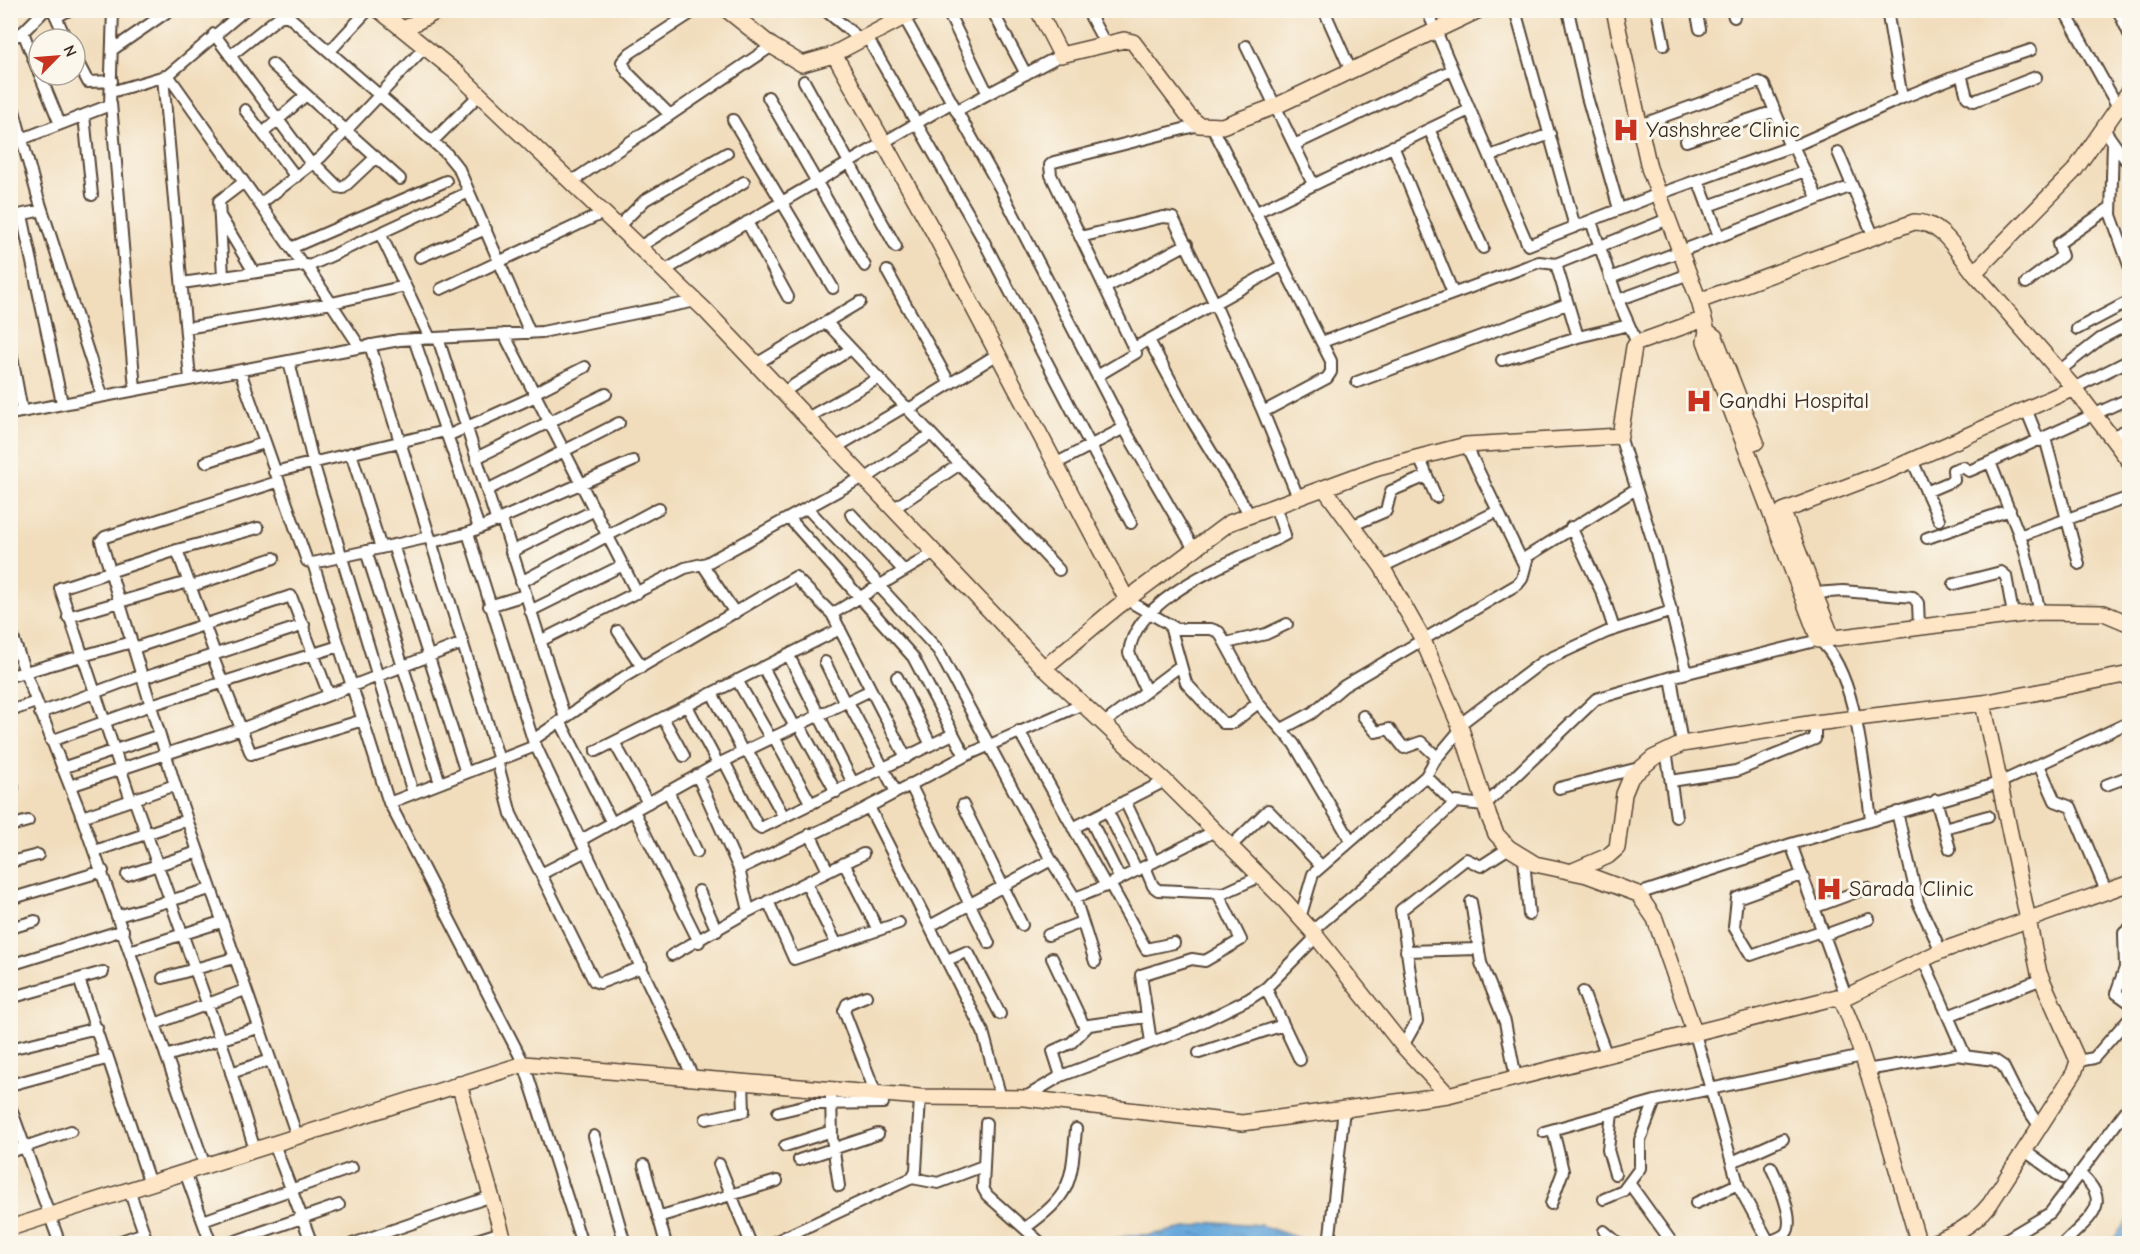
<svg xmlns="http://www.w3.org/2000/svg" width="2140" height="1254" viewBox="0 0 2140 1254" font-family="'Comic Neue',sans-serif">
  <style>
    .water { fill: url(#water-ripples); stroke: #51697c; stroke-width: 1.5 }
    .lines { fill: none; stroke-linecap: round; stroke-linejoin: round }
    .street-casing { stroke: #564536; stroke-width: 14 }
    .secondary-casing { stroke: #564536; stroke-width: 18 }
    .street { stroke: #fff; stroke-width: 10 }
    .secondary { stroke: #fde5c5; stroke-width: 15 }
    .labels { text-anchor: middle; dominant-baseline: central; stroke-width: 6; stroke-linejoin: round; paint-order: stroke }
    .poi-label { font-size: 22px; fill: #3b2a1e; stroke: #fbf7ec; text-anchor: start }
  </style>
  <defs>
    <pattern id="water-ripples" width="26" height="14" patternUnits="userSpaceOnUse" patternTransform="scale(1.5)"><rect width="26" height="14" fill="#67a8db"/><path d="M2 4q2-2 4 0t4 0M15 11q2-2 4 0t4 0" fill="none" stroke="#5689b1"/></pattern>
  </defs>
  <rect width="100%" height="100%" fill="#fbf7ec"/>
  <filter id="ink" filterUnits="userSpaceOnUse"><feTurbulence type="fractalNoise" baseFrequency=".0167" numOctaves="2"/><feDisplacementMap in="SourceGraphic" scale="12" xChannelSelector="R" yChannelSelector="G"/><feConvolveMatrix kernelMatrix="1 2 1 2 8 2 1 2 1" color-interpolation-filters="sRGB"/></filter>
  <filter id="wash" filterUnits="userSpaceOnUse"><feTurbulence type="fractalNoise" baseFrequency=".008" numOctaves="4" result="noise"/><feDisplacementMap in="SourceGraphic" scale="24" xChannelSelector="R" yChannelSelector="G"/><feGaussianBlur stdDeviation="1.35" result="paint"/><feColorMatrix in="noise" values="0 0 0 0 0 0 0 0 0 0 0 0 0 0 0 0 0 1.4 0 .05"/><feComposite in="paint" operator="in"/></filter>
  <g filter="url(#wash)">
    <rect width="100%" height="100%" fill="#f1ddbc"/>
    <path class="water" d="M2129,1219V1243H2110Z
      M1216,1222L1260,1225L1299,1238L1302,1243H1103L1129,1235H1150Z"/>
  </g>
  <g filter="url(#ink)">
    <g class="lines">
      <g class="street-casing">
        <path id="street" d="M53,10L66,39
          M825,10L861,40
          M900,10L1000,188L1124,428L1194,549
          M947,10L988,94
          M992,10L1026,74
          M1087,10L1106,45
          M1324,10L1351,71
          M1427,10L1528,245L1659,194L1801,143L1902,98L1977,68L2031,50
          M1515,10L1575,227
          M1568,10L1587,97L1619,209
          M1657,10L1664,45
          M1696,10L1700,29
          M1732,10L1734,17
          M1887,10L1902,98
          M2064,10L2118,107
          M2118,10L2130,36
          M56,17L69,10
          M23,32L39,73
          M214,34L312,165
          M867,37L980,234L1131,523
          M10,39L23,32L45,10
          M1246,46L1313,184
          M112,50L170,10
          M330,51L368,10
          M230,56L279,17L287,15L446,153L459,169L530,333
          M75,57L88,82L112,81
          M272,64L400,179
          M1961,74L1967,97L1974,101L2036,77
          M40,75L60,124
          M167,76L245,10
          M163,77L190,379
          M804,81L896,247
          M111,92L165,76L170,78L303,265
          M10,96L37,194L102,395
          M768,97L865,266
          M111,103L135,389
          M245,110L296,177
          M956,111L1061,55
          M84,115L92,195
          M670,115L628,73L622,62L630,53L696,10
          M733,120L833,288
          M1640,125L1759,82L1764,85L1790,147
          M2103,128L2130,166
          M1429,129L1483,248
          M263,133L306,95
          M22,139L110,105L113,10
          M433,141L480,94
          M1686,141L1775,111
          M2113,142L2111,215L2130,268
          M1294,145L1452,70
          M1393,146L1453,293
          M1793,146L1818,199
          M1838,152L1873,235
          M1490,156L1550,134
          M314,163L338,187L343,188L376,157
          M1698,180L1719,236
          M571,182L772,46
          M260,204L321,157L425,47
          M1708,206L1805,171
          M1257,212L1469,110
          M22,215L62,403
          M220,216L254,272
          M10,217L42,210
          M1591,221L1618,300L1637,343
          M747,222L788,297
          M618,227L645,200L727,153
          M380,233L430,338
          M1080,237L1163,217L1173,218L1214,302L1263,412L1327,378L1331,372V361L1213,128
          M639,247L744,182
          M291,248L446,181
          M420,257L486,229
          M309,266L469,192
          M664,271L951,103
          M887,271L950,384
          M223,277L219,201L244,182
          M1610,278L1852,186
          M182,283L306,265L360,347
          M2026,283L2062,256L2058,244L2111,207
          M1105,288L1187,244
          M441,289L603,213
          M1618,300L1689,274
          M826,322L1059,570
          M186,328L332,303L405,286
          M2077,329L2130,301
          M504,334L637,593
          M1578,337L1556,264L1668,219
          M438,338L497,522
          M414,339L479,528
          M1149,340L1193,422L1250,515
          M1322,342L1539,262L1556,264
          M370,345L499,760
          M10,346L22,411
          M1134,348L1283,265
          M1502,360L1578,337L1629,325
          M289,361L313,462L413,793
          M756,364L860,302
          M240,371L307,561L313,563L430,537
          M2059,371L2100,339L2130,323
          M1097,376L1136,353L1051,175L1050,165L1054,162L1199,125
          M1357,382L1567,304
          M2074,388L2130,360
          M783,392L851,349
          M534,393L585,367
          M909,409L998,354
          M2026,409L2039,441
          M1263,412L1298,497
          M10,414L399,340L542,332L696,301
          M807,418L879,378
          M447,436L536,396
          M1620,436L1656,552L1687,673
          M2111,437L2130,428
          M2045,438L2079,564
          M1466,445L1525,567
          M835,448L906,406
          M351,453L381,548
          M1419,457L1436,497
          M476,458L606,394
          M1912,460L1939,520
          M206,462L264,443
          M1990,462L2024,547L2040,612
          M1057,463L1124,428
          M274,472L445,431
          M865,479L931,434
          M487,490L619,423
          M1926,492L1954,480L1953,470L1963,467L1969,471L1990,462L2130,398
          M807,508L880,585
          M893,509L960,464
          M851,514L904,571
          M789,518L913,657L965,756
          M502,520L565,718
          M1351,526L1386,511L1391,491L1427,476
          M1571,527L1603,595L1614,629
          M2019,536L2130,497
          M1927,538L2010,510
          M432,542L468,533
          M393,545L466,773
          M177,550L215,654
          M366,551L440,783
          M511,552L595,510
          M313,563L388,800L524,1064L582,1244
          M703,565L735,613
          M1382,567L1498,511
          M521,582L659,508
          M1954,584L2001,572L2006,576L2013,614
          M879,586L938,650L1051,860L1075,898L1106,886L1215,831
          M189,587L274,558
          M1814,593L1843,591L1913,597L1918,603L1919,626
          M1127,600L1177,629H1211L1219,632L1258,703L1294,744L1351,841
          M489,606L525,595
          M530,611L623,565
          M832,614L906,758
          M68,617L188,582
          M1170,626L1186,683L1223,723H1233L1258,703
          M10,629L25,672L132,642
          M618,631L642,667
          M540,641L685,568L707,563L863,477
          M1226,643L1266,634L1287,624
          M134,648L291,596L329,695
          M788,654L853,783
          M212,655L251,754L363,720
          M825,662L845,703
          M763,667L795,727
          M10,676L25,672L82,817
          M897,677L931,745
          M143,678L304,625
          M737,680L771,739
          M1146,691L1129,653C1135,594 1240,560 1285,535L1275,506
          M712,693L743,752
          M848,702L896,792
          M687,706L718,764
          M10,711L36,702
          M40,713L142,675
          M1363,716L1376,732L1389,729L1404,748L1421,742L1437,757
          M663,718L684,756
          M560,721L612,823
          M1104,723L1180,666
          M799,725L836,792
          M1459,725L1542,662L1607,632L1672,611
          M1282,729L1312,713L1344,686L1518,584L1522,579L1528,556L1636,489
          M1019,731L1106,886
          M774,737L811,804
          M533,740L468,533L633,461
          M51,741L151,705L339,646
          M614,742L648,803
          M1682,744L1671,677L1819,640C1857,671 1864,772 1871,819
          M747,750L784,817
          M1666,750L1676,817
          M596,751L840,629
          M497,761L511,814L594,981L600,983L642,967
          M724,761L757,825L761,828L953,734
          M2039,765L2055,801L2071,807L2106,891
          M62,768L160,735
          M697,775L739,869
          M1426,776L1454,804
          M1671,781L1736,771L1815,739V723
          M910,784L989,943
          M175,785L101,541L105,537L277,482
          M2106,785L2130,776
          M70,786L241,729L463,643
          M10,788L13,787
          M1559,788L1639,768
          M668,791L697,852
          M134,799L226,1056L255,1150
          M131,800L60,588L177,550L258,528
          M1936,800L1950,849
          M1125,801L1154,862
          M389,803L535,746
          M963,805L1022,925
          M869,807L983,1032L1001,1098
          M1107,810L1137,871
          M634,811L699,942
          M1897,812L1918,902L1941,951
          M1090,819L1120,879
          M10,826L28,821
          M1073,828L1165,781
          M1944,828L1988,816
          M810,834L828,871
          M581,840L714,766L871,690
          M1791,844L1999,783L2130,722
          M1231,846L1268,810L1321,866
          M95,851L187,820
          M1524,859L1529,915
          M10,862L38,855
          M844,863L878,930
          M1145,867L1153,886L1158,890L1224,893L1261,876
          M541,874L586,851
          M127,875L198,852
          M1801,875L1737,898L1734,927L1751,955L1821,931
          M806,883L837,945
          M1110,884L1146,949L1174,943
          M699,891L717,931
          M1638,894L1791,844L1846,996
          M1075,898L1095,962
          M10,899L103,871
          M768,901L794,959L899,923
          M1471,902L1481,963L1505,1022L1516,1078
          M1813,908L1867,888
          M749,911L863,854
          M118,916L210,889
          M1300,918L1313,874L1426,776L1435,760L1461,729
          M930,926L1051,860
          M10,928L35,921
          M2130,928L2124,933L2125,968L2116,993L2130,1003
          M1312,931L1380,873L1456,802L1485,805L1596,699L1671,677
          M1048,935L1082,922
          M1822,936L1869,919
          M130,951L221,922
          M1406,951L1479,949
          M672,955L749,911L739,869L853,815L965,756L1083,704
          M1052,958L1085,1028
          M1923,959L1965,1055
          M947,960L966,952L969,954L1000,1014
          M10,965L123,930
          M163,978L234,958
          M1266,988L1300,1060
          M1583,992L1607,1056
          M866,996L847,1004L844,1011L876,1094
          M10,998L103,972
          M1948,1016L2042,979
          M155,1024L245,990
          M1695,1034L1739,1187L1770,1244
          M1151,1042L1141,975L1192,959L1205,961L1241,940L1218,893
          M1403,1046L1417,1021L1401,910L1466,859L1481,866L1509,848
          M10,1049L97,1028
          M1199,1053L1283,1025
          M107,1055L150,1184
          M166,1056L258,1028
          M2078,1061L2094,1058L2130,1017
          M1866,1070L1956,1055L1994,1060L2003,1066L2016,1092L2040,1127
          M231,1073L270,1060
          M1061,1076L1053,1051L1071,1043L1089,1025L1146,1017
          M694,1079L533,740L624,677L795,577L832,614L934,553
          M10,1085L106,1059L79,979
          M831,1096L832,1138L839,1186
          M1024,1098L1061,1076L1190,1028L1249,999L1266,988L1316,937
          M10,1106L60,1244
          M778,1112L811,1104L883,1103
          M1612,1113L1608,1150L1615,1174
          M706,1119L744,1111L743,1083
          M986,1123L983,1188L987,1195L1042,1244
          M1544,1132L1655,1101L1862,1056
          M594,1136L625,1244
          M274,1144L312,1244
          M785,1146L832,1131
          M2025,1151L2062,1178
          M10,1152L71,1131
          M799,1160L878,1134
          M1732,1162L1783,1139
          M719,1164L751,1244
          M644,1165L666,1244
          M205,1166L82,817L175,785L297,1136
          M185,1172L211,1244
          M912,1178L938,1183L983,1166
          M1629,1183L1673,1244
          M129,1190L148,1244
          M1604,1199L1623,1191L1640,1168V1140L1655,1101
          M1696,1203L1738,1184
          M1551,1204L1563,1171L1553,1130
          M658,1217L777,1181
          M203,1221L352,1168
          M1025,1228C1072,1194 1071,1184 1076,1129
          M1604,1231L1619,1244
          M1769,1242C1773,1240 1783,1237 1786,1233C1796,1220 1777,1179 1771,1167
          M112,1244L144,1233
          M227,1244L339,1205
          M352,1244L492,1196
          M464,1244L502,1232
          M770,1244L912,1178L916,1170L920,1097
          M1329,1244L1344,1109
          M1998,1244L2050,1213L2130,1105
          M2063,1244C2088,1218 2116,1204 2079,1173"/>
      </g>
      <g class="secondary-casing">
        <path id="secondary" d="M379,10L458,74L705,310L1044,668L1165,781L1285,901L1312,931L1403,1046L1448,1095L1837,997C1852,1004 1909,1213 1919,1244
          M727,10L772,46L802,64L830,56L917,10
          M1038,10L1061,55L1124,40L1133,42L1188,115L1199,125L1222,126L1276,106L1479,10
          M1614,10L1649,168L1699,301L1707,331L1705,341L1819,640L2040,612L2104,613L2130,624
          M404,29L439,10
          M834,54L933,231L1127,600
          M2130,90L2074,171L1974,273L2074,388L2130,462
          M1699,301L1914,222C1942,221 1958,253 1974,273
          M1707,331L1715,337L1756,442
          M1324,488L1382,567L1422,638L1461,729L1489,817L1496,834L1509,848L1535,864L1587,875L1638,894L1655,919L1695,1034
          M1783,511L1888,471L2074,388
          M1784,515L1832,638
          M1044,668L1117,607L1229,523L1378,468L1466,445L1620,436L1634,347L1637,343L1704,319
          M1573,871L1608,856L1617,848L1624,794L1631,777L1653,758L1682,744L1815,723L1983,703L2130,674
          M1841,999L1941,951L2130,883
          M459,1084L505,1244
          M10,1228L524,1064L920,1097L1024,1098L1242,1123L1448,1095
          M1929,1244C1956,1234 1972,1226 1990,1204L2074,1073L2078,1061L2039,973L1983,703"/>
      </g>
      <use href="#street" class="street"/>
      <use href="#secondary" class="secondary"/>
    </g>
  </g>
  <defs>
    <g id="hospital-bare" transform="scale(2.07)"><path d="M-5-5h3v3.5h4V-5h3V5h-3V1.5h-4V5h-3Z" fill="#c8321e" stroke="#fbf7ec" stroke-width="2.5" paint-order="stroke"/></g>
  </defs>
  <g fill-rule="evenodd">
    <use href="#hospital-bare" x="1626" y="130"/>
    <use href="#hospital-bare" x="1699" y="401"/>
    <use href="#hospital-bare" x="1829" y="889"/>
  </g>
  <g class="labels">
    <g class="poi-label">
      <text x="1646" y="130">Yashshree Clinic</text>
      <text x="1719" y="401">Gandhi Hospital</text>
      <text x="1849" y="889">Sarada Clinic</text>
    </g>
  </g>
  <rect width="2140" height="1254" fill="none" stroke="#fbf7ec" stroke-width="36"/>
  <g transform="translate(57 57) rotate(65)"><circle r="28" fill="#fbf7ec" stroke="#aea59a" stroke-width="1.5"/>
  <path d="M0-4.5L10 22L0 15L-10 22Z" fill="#c8321e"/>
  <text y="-9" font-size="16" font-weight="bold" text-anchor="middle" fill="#3b2a1e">N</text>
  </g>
</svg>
